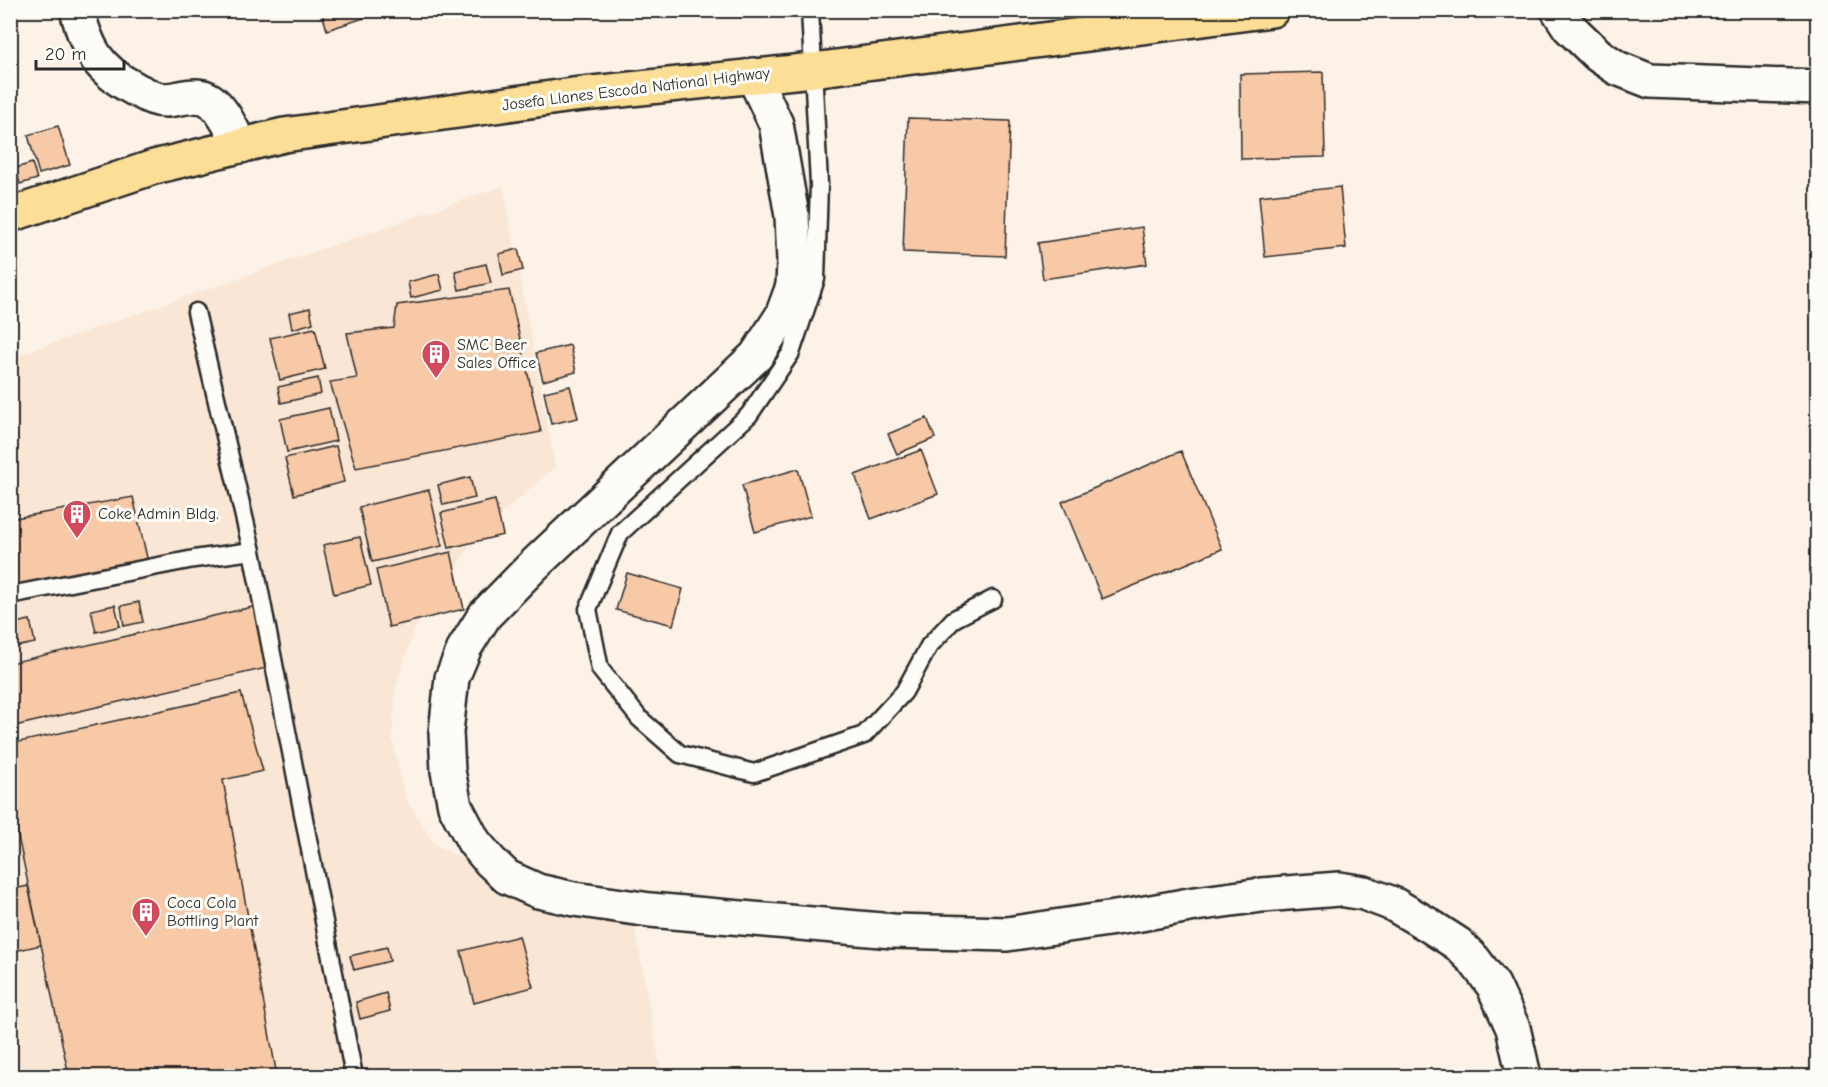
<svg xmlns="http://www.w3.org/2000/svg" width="1828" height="1087" viewBox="0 0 1828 1087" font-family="'Comic Neue',sans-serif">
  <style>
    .built { fill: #fae6d4 }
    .building { fill: #f7c9a6; stroke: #2b2b2b; stroke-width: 1.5 }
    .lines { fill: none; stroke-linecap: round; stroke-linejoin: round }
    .lane-casing { stroke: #2b2b2b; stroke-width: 21 }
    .street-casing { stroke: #2b2b2b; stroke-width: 38 }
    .primary-casing { stroke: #2b2b2b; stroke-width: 38 }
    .lane { stroke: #fdfcf7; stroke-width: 16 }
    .street { stroke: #fdfcf7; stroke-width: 33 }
    .primary { stroke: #fcde96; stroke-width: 33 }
    .labels { text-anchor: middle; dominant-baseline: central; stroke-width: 6; stroke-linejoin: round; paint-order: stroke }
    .street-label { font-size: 16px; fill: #2b2b2b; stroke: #fdfcf7 }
    .poi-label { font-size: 16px; fill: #2b2b2b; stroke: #fdfcf7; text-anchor: start }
  </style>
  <rect width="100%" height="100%" fill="#fcf2e7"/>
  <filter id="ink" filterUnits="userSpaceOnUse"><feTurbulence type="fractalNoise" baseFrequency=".0167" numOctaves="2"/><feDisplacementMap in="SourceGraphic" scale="12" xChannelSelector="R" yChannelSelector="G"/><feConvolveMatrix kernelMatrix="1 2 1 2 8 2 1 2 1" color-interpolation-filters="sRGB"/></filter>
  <g filter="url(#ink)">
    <path class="built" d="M503,186L555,466L477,536L414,630L396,686L392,737L405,798L435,845L493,874L629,895L662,1076H11L10,358Z"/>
    <path class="building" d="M321,10H372L373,15L327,30Z
      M1323,72L1325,157L1241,159L1240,74Z
      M908,118L1010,121L1005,256L903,252Z
      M58,126L70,165L39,174L28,135Z
      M32,163L37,179L20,184L16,168Z
      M1340,187L1346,248L1265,257L1259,196Z
      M1142,227L1147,264L1043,279L1038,243Z
      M518,249L523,270L503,275L499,254Z
      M486,264L491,283L459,290L455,271Z
      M439,274L443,290L411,298L408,282Z
      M509,290L541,432L356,468L330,382L357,378L347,333L394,328L397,305Z
      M310,308L313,323L292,329L289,313Z
      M315,328L325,369L280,380L270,338Z
      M570,345L576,372L543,381L536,353Z
      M318,378L321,394L281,403L278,387Z
      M570,386L578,418L551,424L544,392Z
      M329,408L336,441L287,452L280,419Z
      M927,418L935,438L897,454L888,434Z
      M336,446L344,482L294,495L285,458Z
      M921,450L938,494L871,519L855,475Z
      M1181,451L1222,549L1102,599L1062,502Z
      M798,469L811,516L755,532L742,485Z
      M470,477L475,498L443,505L438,485Z
      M429,490L442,546L372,562L359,507Z
      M133,497L148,562L10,587V519Z
      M495,500L503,535L449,548L441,513Z
      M360,537L371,585L334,594L323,545Z
      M451,552L464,609L389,627L376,570Z
      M627,573L683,589L673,625L616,610Z
      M139,602L143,622L124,626L121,606Z
      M115,605L120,626L96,632L91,610Z
      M261,605L275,666L10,727V663Z
      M30,620L35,643L10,648V624Z
      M241,693L263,771L223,780L277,1076H69L10,799V744Z
      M28,886L41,945L10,952V890Z
      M519,936L533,987L474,1003L461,951Z
      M387,947L390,961L354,970L350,956Z
      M386,993L390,1011L360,1019L356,1002Z"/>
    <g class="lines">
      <g class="lane-casing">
        <path id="lane" d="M810,10L819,184L816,279L791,353L749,415L620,533L588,609L600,669L639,718L680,754L754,773L864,735L904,692L929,646L954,619L993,599
          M196,312L252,551L354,1076
          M10,595L194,559L252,551"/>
      </g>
      <g class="street-casing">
        <path id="street" d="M77,10C87,49 98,70 135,89C144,93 153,100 165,100C179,100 197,91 210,100C224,110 232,131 241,146
          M1558,10L1569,27L1598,55L1617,68L1650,81L1818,87
          M753,75L776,124L792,216L794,261L793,286L782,316L756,356L534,565L485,615L465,647L452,678L446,732L448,771L455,806L474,842L490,861L507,877L538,891L574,899L650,910L893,931L1007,934L1135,915L1195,904L1262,895L1339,889L1364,893L1393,904L1427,924L1458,944L1474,960L1493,985L1513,1028L1524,1076"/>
      </g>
      <g class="primary-casing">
        <path id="primary" d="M10,215L154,167L284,135L573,95L813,70L1272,10"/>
      </g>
      <use href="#lane" class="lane"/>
      <use href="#street" class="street"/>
      <use href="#primary" class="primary"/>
    </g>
  </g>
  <defs>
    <g id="building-pin" transform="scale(1.5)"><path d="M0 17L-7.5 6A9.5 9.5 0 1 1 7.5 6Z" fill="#d1495b" stroke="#fdfcf7"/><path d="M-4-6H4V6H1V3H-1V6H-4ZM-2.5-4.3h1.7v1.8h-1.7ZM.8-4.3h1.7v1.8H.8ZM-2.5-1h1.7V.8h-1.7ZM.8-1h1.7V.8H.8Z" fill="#fff"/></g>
  </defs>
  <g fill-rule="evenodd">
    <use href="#building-pin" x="436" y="354"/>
    <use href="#building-pin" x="77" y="514"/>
    <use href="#building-pin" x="146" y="912"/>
  </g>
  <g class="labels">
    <g class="street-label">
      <text transform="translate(636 89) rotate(-7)">Josefa Llanes Escoda National Highway</text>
    </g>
    <g class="poi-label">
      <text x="457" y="345">SMC Beer<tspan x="457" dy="18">Sales Office</tspan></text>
      <text x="98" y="514">Coke Admin Bldg.</text>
      <text x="167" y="903">Coca Cola<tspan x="167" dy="18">Bottling Plant</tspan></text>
    </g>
  </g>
  <rect width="1828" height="1087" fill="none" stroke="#fdfcf7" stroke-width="36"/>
  <rect x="18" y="18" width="1792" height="1051" fill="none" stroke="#2b2b2b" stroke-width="2" filter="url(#ink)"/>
  <path d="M36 60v9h88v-9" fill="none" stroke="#2b2b2b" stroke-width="3"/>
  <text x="45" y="60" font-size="18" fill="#2b2b2b" stroke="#fdfcf7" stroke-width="4.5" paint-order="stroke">20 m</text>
</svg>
